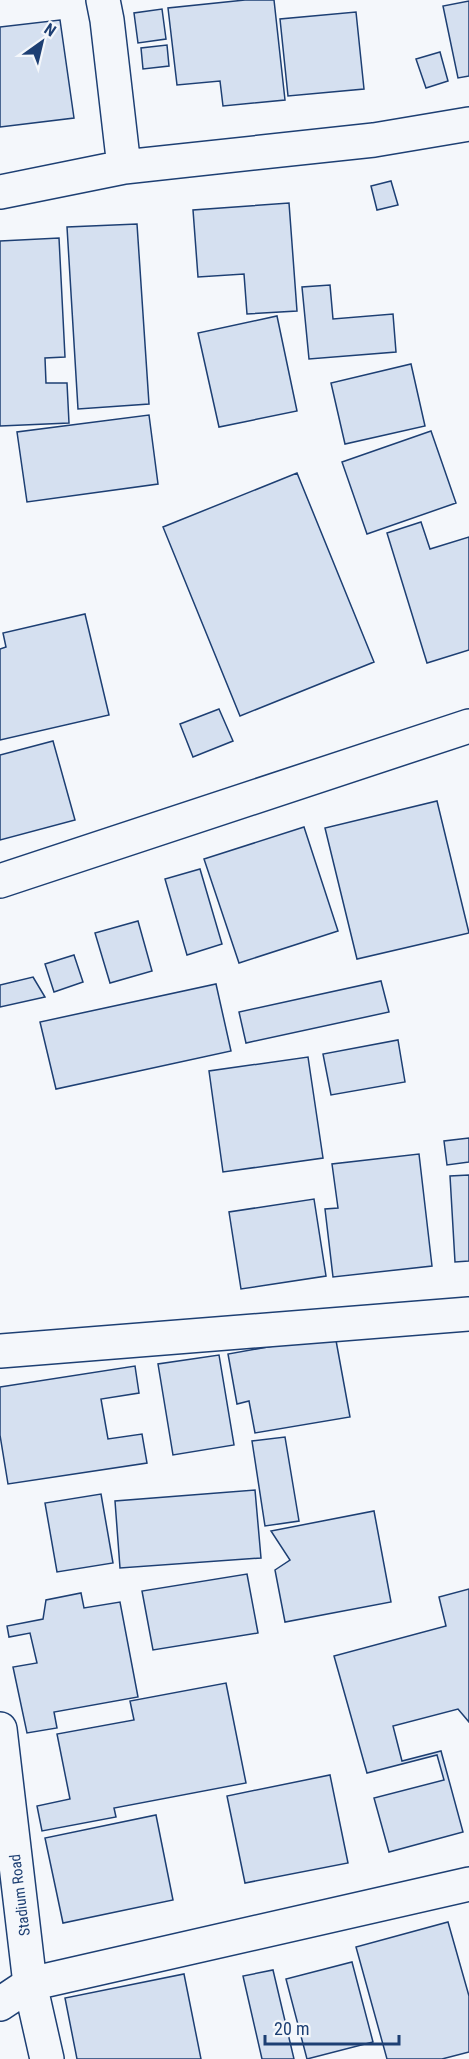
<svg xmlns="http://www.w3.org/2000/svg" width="469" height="2059" viewBox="0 0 469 2059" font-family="'Roboto Condensed',sans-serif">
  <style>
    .building { fill: #d5e0f0; stroke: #1d3f73; stroke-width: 1.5 }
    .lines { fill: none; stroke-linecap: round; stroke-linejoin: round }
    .street-casing { stroke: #1d3f73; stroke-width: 36 }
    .street { stroke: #f4f7fb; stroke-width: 33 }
    .labels { text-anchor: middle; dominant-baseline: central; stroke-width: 4.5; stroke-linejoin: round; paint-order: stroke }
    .street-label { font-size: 15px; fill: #1d3f73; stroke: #f4f7fb }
  </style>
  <rect width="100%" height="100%" fill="#f4f7fb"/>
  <path class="building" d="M245,0H274L285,100L223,106L220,81L177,85L168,8Z
    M469,1V76L458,78L443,6Z
    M162,9L166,39L138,43L134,13Z
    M356,12L364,89L288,96L280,19Z
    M60,20L74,118L0,127V27Z
    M167,45L169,66L143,69L141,48Z
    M440,52L448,81L426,88L416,59Z
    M391,181L398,205L377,210L371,186Z
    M289,203L297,311L247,314L244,274L198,277L193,210Z
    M137,224L149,404L78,409L67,227Z
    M59,238L65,357L45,358L46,383H67L69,423L0,426V241Z
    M330,285L333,319L393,314L396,352L309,359L302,287Z
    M277,316L297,411L219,427L198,333Z
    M411,364L425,426L345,444L331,383Z
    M149,415L158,484L27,502L17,432Z
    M431,431L456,503L367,534L342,462Z
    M297,473L374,662L240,716L163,527Z
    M421,522L430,549L469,537V650L427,663L387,533Z
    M85,614L109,715L0,740V649L6,647L3,633Z
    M219,709L233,741L193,757L180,724Z
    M53,741L75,820L0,840V755Z
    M437,801L469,933L357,959L325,828Z
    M304,827L338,931L239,963L204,859Z
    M200,869L222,944L187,955L165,879Z
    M138,921L152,971L110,983L95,933Z
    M74,955L83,982L54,992L45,964Z
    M33,977L45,997L0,1007V985Z
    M381,981L389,1012L246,1043L239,1012Z
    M216,984L231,1051L56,1089L40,1022Z
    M398,1040L405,1082L331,1095L323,1054Z
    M308,1057L323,1158L223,1172L209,1071Z
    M469,1138V1162L447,1165L444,1141Z
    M419,1154L432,1266L333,1277L325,1209L338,1208L332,1164Z
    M469,1175V1261L455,1262L450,1176Z
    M314,1199L326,1276L241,1289L229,1212Z
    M335,1335L350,1417L255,1433L249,1401L237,1404L228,1354Z
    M219,1355L234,1445L173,1455L158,1364Z
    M135,1366L139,1393L101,1399L108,1439L142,1434L147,1463L8,1484L0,1435V1387Z
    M285,1437L299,1521L265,1526L252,1441Z
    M255,1490L261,1558L120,1568L115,1501Z
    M101,1494L113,1563L57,1572L45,1503Z
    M374,1511L391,1602L285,1622L275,1570L290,1560L271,1531Z
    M247,1574L258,1633L153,1650L142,1591Z
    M469,1589V1722L458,1709L393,1726L402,1761L441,1751L463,1832L389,1852L374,1798L444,1780L437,1755L367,1773L334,1656L446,1626L439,1597Z
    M81,1593L84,1608L120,1602L138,1697L54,1712L57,1728L27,1733L13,1667L37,1663L30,1633L9,1637L7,1626L43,1619L46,1600Z
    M226,1683L246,1783L114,1808L116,1817L42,1831L37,1806L70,1799L57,1734L134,1720L130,1701Z
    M330,1775L348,1863L245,1883L227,1796Z
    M156,1815L173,1900L63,1923L45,1838Z
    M448,1922L469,1996V2052L442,2059H387L356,1947Z
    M352,1962L373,2042L307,2059L286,1979Z
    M273,1970L294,2059H262L243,1976Z
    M184,1974L201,2059H77L65,1998Z"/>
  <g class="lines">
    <g class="street-casing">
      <path id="street" d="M103,0L107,20L124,167
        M0,192L124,167L374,140L469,124
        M0,881L469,726
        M0,1351L469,1314
        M0,1729L30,1984L47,2059
        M0,2004L30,1984L469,1884"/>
    </g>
    <use href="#street" class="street"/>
  </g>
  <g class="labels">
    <g class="street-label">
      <text transform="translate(20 1895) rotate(-97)">Stadium Road</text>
    </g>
  </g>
  <g transform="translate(42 42) rotate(34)" stroke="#f4f7fb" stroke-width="4.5" paint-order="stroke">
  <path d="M0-4.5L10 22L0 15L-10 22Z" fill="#1d3f73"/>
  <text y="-9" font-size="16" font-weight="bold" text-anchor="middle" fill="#1d3f73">N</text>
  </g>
  <path d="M265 2035v9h134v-9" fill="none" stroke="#1d3f73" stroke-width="3"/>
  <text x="274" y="2035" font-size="18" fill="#1d3f73" stroke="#f4f7fb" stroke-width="4.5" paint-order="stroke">20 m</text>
</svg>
